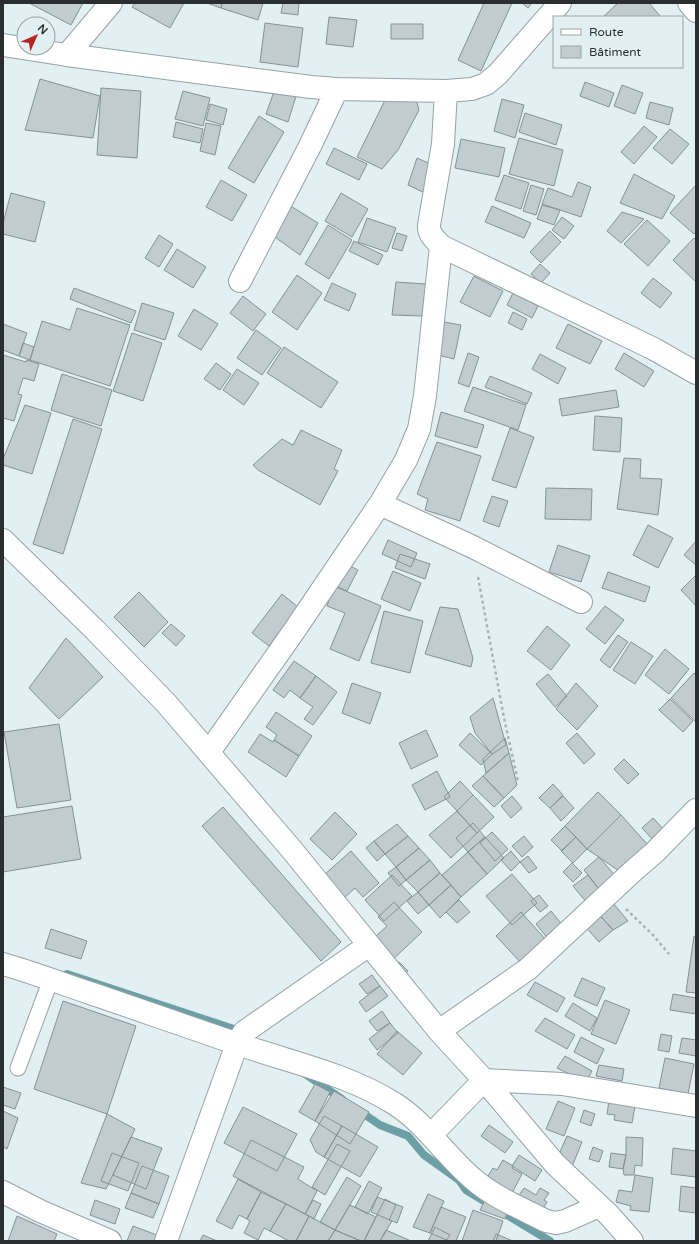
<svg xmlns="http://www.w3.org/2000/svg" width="699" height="1244" viewBox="0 0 699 1244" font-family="'Varela Round',sans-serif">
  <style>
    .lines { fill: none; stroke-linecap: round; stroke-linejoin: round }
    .stream { stroke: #6d9fa6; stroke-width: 8 }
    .building { fill: #c0ccce; stroke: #859192 }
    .lane-casing { stroke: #96a2a4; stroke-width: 17 }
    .street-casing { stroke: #96a2a4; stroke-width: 24 }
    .path { stroke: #a8b2b4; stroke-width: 2.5; stroke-dasharray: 3 3; stroke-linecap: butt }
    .lane { stroke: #fff; stroke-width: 15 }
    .street { stroke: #fff; stroke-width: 22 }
  </style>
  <rect width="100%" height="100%" fill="#e3f0f2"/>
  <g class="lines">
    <path class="stream" d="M67,974L243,1032
      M305,1074L342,1099
      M358,1110L380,1125L408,1136L424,1155L459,1180L466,1190L550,1241"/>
  </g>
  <path class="building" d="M29,3H83L71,25Z
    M135,3H184L170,28L132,7Z
    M207,3H222L221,8Z
    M222,3H263L258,20L221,8Z
    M283,3H299L298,15L281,13Z
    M484,3H512L481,71L458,60Z
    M522,3H532L528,8Z
    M618,3H649L661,17H603Z
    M329,17L357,20L353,47L326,44Z
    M265,23L303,28L298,67L260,62Z
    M391,24H423V39H391Z
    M40,79L100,96L93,138L25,130Z
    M585,82L614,93L609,107L580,96Z
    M622,85L643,93L635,114L614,106Z
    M276,86L297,93L288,122L266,114Z
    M101,88L141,91L137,158L97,155Z
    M183,91L210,98L203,126L175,119Z
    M388,94L415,95L419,110L398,150L382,169L357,157Z
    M502,99L524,105L515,138L494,131Z
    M650,102L673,108L669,125L646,118Z
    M210,104L227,109L223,125L206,120Z
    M525,113L562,125L556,145L519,132Z
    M259,116L284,132L254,183L228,168Z
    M176,122L203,129L200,143L173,137Z
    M206,123L221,126L215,155L200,151Z
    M644,126L657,137L634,164L621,152Z
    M670,129L689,144L672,164L653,148Z
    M519,138L563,150L554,186L509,174Z
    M461,139L505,148L499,177L455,168Z
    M334,148L367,164L359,180L326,164Z
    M417,158L435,166L429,195L408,185Z
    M634,174L675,196L662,219L620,203Z
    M504,175L529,183L521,209L495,200Z
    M221,180L247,195L232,221L206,207Z
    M578,182L591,187L581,217L542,204L548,188L572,197Z
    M531,185L544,189L536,215L523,211Z
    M696,185V232L694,234L670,213Z
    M11,193L45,202L35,242L3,234V223Z
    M341,193L368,209L352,237L325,221Z
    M289,205L318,223L300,255L272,235Z
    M542,205L560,210L554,225L537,219Z
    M492,206L531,223L524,238L485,222Z
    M622,212L644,219L621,243L607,231Z
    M562,217L574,226L564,239L552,230Z
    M367,218L396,228L387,252L358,242Z
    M647,220L670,241L648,266L624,244Z
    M328,225L352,240L329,279L305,264Z
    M550,231L561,242L541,263L530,252Z
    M397,233L407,236L402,251L392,248Z
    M159,235L173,244L159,267L145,258Z
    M694,238L696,240V282L673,260Z
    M354,241L383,255L378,265L349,251Z
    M177,249L206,267L193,288L164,270Z
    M540,264L550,273L541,283L531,274Z
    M297,275L322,293L297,330L272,312Z
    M474,276L503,291L490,317L460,302Z
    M653,278L672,293L660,308L641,293Z
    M396,282L426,284L422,316L392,315Z
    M332,283L356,294L349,311L324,300Z
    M74,288L136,311L131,323L70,299Z
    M513,293L538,306L532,318L507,305Z
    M243,296L266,314L253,331L230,313Z
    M142,303L174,313L165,340L134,330Z
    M77,308L130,325L110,386L30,360L42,321L70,330Z
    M194,309L218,324L201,350L178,336Z
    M513,312L527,319L522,330L508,323Z
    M444,322L461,325L454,359L438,355Z
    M3,324L27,333L19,356L3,350Z
    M568,324L602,341L590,364L556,348Z
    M256,330L281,348L262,375L237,358Z
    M132,333L162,343L143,401L113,391Z
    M23,343L34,347L30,360L19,356Z
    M284,347L338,382L321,408L267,373Z
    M468,353L479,357L469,387L458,383Z
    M624,353L654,371L644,387L615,369Z
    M540,354L566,368L558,384L532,369Z
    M3,355L26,362L27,360L39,364L34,381L23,378L18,394L22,395L14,421L3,418Z
    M216,363L231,374L220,390L204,379Z
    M237,369L259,383L244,405L223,390Z
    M62,374L112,390L101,426L51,410Z
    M490,376L532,393L527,404L485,387Z
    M473,387L526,405L518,430L464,411Z
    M616,390L619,407L562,416L559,399Z
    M25,405L51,413L32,474L3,465V459Z
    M441,412L484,425L477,448L435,436Z
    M595,416L622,418L620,452L593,450Z
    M73,419L102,429L63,554L33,544Z
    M510,428L534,437L516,488L492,480Z
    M301,430L342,450L334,469L338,471L320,505L258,470L253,465L282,439L293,445Z
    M437,442L481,456L460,521L425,510L428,499L417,494Z
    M624,458L641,459L640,478L662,479L658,515L617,509Z
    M546,488L592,489L591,520L545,519Z
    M492,496L508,501L499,527L483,521Z
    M648,525L673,538L658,568L633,555Z
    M388,540L417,553L411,567L382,554Z
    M696,541V565L684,555Z
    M558,545L590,556L581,582L549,572Z
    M400,554L430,564L425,579L395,568Z
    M346,564L358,570L347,591L333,585Z
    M393,571L421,583L410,611L381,599Z
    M608,572L650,587L645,602L602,588Z
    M696,575V606L681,590Z
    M334,586L381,606L359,661L330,649L345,613L327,606Z
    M139,592L168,622L144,647L114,617Z
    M282,594L298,607L269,646L252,633Z
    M605,606L624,620L605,644L586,629Z
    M440,607L458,609L473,658L471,667L425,654Z
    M384,611L423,621L410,673L371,663Z
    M171,624L185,636L176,646L162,633Z
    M547,626L570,645L551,670L527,651Z
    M618,635L628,642L610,668L600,660Z
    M66,638L103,677L59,719L29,688Z
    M631,642L653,656L635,684L613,670Z
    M665,649L689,669L669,694L645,675Z
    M294,661L316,676L300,698L290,690L284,698L273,690Z
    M694,673L696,676V722L671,698Z
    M548,674L567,696L555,707L536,684Z
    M316,676L337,692L313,725L304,719L313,707L300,698Z
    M352,683L381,693L370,724L342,713Z
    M576,683L598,706L577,730L556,709Z
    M493,698L506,745L492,754L475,733L470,717Z
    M670,699L693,721L683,732L659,710Z
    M276,712L312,736L299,756L274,740L277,735L266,727Z
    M59,724L71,800L17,808L4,732Z
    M426,730L438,756L411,769L399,743Z
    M470,733L492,754L481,765L459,745Z
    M577,733L595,754L584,764L566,743Z
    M260,734L273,742L274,740L299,756L286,777L248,752Z
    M505,738L509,753L486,773L483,759Z
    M509,753L517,785L504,798L483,776Z
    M624,759L639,774L628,784L614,769Z
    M437,771L450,797L425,810L412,785Z
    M483,776L504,798L494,807L472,786Z
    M460,781L473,795L457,811L444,797Z
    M553,784L563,795L550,808L539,798Z
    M598,792L621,815L587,849L565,826Z
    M473,795L494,817L477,833L457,811Z
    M512,796L522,808L511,818L501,806Z
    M563,796L574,808L561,821L550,808Z
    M72,806L81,859L3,872V817Z
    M223,807L341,942L321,961L202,826Z
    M457,811L477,833L451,858L429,835Z
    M335,812L357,834L332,860L310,839Z
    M621,815L648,845L619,871L587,849Z
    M653,818L667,833L656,843L642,828Z
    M473,823L485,837L468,852L456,838Z
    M397,824L408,836L385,854L374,841Z
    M565,826L576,837L562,851L551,840Z
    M492,832L508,849L495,861L480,843Z
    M408,836L419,848L396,867L385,854Z
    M524,836L533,847L522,857L512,846Z
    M485,837L504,858L487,874L468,852Z
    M576,837L587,849L573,863L561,851Z
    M374,841L385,854L377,861L366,848Z
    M419,848L430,860L406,880L396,867Z
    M351,851L379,883L363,897L355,888L344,898L324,875Z
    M511,851L520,862L511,871L501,860Z
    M468,852L487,874L461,897L442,875Z
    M528,856L537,868L529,873L520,862Z
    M599,857L618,879L601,892L584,870Z
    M430,860L440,873L418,892L406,880Z
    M572,863L582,873L573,882L563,872Z
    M396,867L406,880L399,886L388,873Z
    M440,873L451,885L429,905L418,892Z
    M512,874L537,903L512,925L486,896Z
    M392,875L412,896L384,921L365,900Z
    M588,875L601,892L587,903L573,886Z
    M451,885L461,897L440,918L429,905Z
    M418,892L429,905L418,914L407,901Z
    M539,895L548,906L540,912L531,901Z
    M608,897L628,921L613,930L594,909Z
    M459,900L470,912L457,923L446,912Z
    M394,902L422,932L389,963L381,953L386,948L375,937L387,926L378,917Z
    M551,911L564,927L549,940L536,924Z
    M521,912L547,941L522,964L496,936Z
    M598,913L613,930L599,942L584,925Z
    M51,929L87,941L81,959L45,948Z
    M694,936L696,937V993L686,992Z
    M399,962L408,971L399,979L391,970Z
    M372,975L380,986L367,994L359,984Z
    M582,978L605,988L597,1006L574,996Z
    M535,982L565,998L557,1012L527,995Z
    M380,986L388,996L366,1012L359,1002Z
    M673,994L696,998V1014L670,1010Z
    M605,1000L630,1010L616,1044L591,1034Z
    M63,1001L136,1026L107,1114L34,1089Z
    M573,1003L597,1018L590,1031L565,1016Z
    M382,1011L390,1023L377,1031L369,1021Z
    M545,1018L575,1035L567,1049L535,1031Z
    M390,1023L398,1033L377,1050L369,1039Z
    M397,1031L422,1053L403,1075L377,1054Z
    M661,1034L672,1036L669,1052L658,1050Z
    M581,1037L604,1049L597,1064L574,1052Z
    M682,1038L696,1040V1056L679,1053Z
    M565,1056L592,1071L586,1082L557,1068Z
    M665,1058L694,1064L688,1094L659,1088Z
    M599,1065L624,1069L622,1081L596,1076Z
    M315,1084L330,1092L315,1121L299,1112Z
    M3,1087L21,1093L15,1109L3,1105Z
    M334,1091L369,1112L350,1144L315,1121Z
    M558,1101L575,1108L564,1136L546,1129Z
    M609,1101L635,1106L632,1123L614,1120L615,1115L607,1114Z
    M243,1107L297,1134L277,1171L224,1143Z
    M584,1110L595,1114L591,1126L580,1122Z
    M3,1111L18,1118L7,1149L3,1147Z
    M107,1114L135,1129L106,1189L81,1183Z
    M324,1116L342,1126L324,1157L316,1152L310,1140Z
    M489,1125L513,1142L505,1153L481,1136Z
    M342,1126L378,1147L360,1177L324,1157Z
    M567,1136L582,1142L571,1169L555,1163Z
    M131,1137L162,1148L146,1189L113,1175Z
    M626,1137L643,1138L642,1166L635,1165L634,1175H624L623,1169L626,1155Z
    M251,1140L304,1167L298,1179L317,1191L305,1214L233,1176Z
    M337,1144L350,1151L325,1195L312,1187Z
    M593,1147L603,1151L599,1162L589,1159Z
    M673,1148L696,1151V1177L671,1174Z
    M112,1153L139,1163L128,1191L101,1181Z
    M611,1153L626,1155L623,1169L609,1167Z
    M519,1155L542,1170L535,1181L512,1166Z
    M503,1160L513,1166L512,1168L522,1174L511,1195L486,1179L493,1168L497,1170Z
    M142,1166L169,1176L159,1204L131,1193Z
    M635,1175L653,1178L649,1212L630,1210L631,1206L616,1202L619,1190L632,1192Z
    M347,1177L361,1186L335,1230L320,1222Z
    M238,1179L261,1192L247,1219L239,1215L232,1229L216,1221Z
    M369,1181L382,1188L368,1214L355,1207Z
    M681,1186L696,1188V1213L679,1211Z
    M524,1188L536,1195L540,1188L549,1193L544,1200L547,1202L540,1214L517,1198Z
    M261,1192L286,1204L270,1231L264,1228L258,1240L244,1233L250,1221L247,1219Z
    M131,1193L159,1204L153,1218L125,1208Z
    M428,1194L444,1201L430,1233L413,1227Z
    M487,1196L510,1206L505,1219L480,1210Z
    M377,1197L403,1207L397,1223L371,1212Z
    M385,1199L396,1205L389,1220L392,1221L380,1241H364Z
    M95,1200L120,1209L115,1224L90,1215Z
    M313,1200L321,1204L314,1219L305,1214Z
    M286,1204L309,1216L296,1241H289L270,1231Z
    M350,1205L376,1217L364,1241H361L335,1230Z
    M441,1207L466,1217L456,1241H449L430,1233Z
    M473,1210L503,1221L496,1241H462Z
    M17,1216L57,1234L54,1241H8Z
    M309,1216L335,1230L328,1241H296Z
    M133,1226L162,1237L161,1241H127Z
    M435,1227L450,1235L446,1241H428Z
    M335,1230L361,1241H328Z
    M386,1230L411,1241H380Z
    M496,1234L513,1241H493Z
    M203,1235L217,1241H200Z"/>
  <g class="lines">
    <g class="lane-casing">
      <path id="lane" d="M18,1068L51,979"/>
    </g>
    <g class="street-casing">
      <path id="street" d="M689,3L696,11
        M3,45L67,55L111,3
        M67,55L311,87L337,89L446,91L472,89L486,84L498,74L560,3
        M446,91L443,144L429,225C428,234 435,239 441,246L654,349L696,373
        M240,281L310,146L337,89
        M380,504L473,547L581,602
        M3,540L95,630L166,703L292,850L439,1031L484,1080L555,1164L609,1215L632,1241
        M209,752L294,631L380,504L406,460L419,429L425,396L441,246
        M3,964C34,973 63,984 93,994C140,1010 188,1027 235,1043C289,1062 346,1073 395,1104C425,1123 445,1155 472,1178C493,1197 521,1208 546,1221L556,1223L565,1221L599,1206
        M439,1031L528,969L632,872L655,852L696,810
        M431,1135L484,1080L562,1084L696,1106
        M3,1192L40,1211L110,1241
        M166,1241L237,1044L244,1032L369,945"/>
    </g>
    <path class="path" d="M478,577L504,718L518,781
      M626,909L653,935L669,954"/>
    <use href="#lane" class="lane"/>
    <use href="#street" class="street"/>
  </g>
  <rect width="699" height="1244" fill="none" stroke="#2a2e2f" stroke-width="8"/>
  <rect x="553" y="16" width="130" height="52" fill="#e3f0f2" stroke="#99a2a4"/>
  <rect x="561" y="29" width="20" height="6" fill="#ffffff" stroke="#99a2a4"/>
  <text x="589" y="36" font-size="12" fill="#2a2e2f">Route</text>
  <rect x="561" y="46" width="20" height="12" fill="#c0ccce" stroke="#99a2a4"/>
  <text x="589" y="56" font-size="12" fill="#2a2e2f">Bâtiment</text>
  <g transform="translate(36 36) rotate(45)"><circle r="19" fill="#e3f0f2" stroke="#99a2a4"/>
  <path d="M0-3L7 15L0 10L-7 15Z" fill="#b52523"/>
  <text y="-6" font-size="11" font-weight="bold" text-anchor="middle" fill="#2a2e2f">N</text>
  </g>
</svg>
